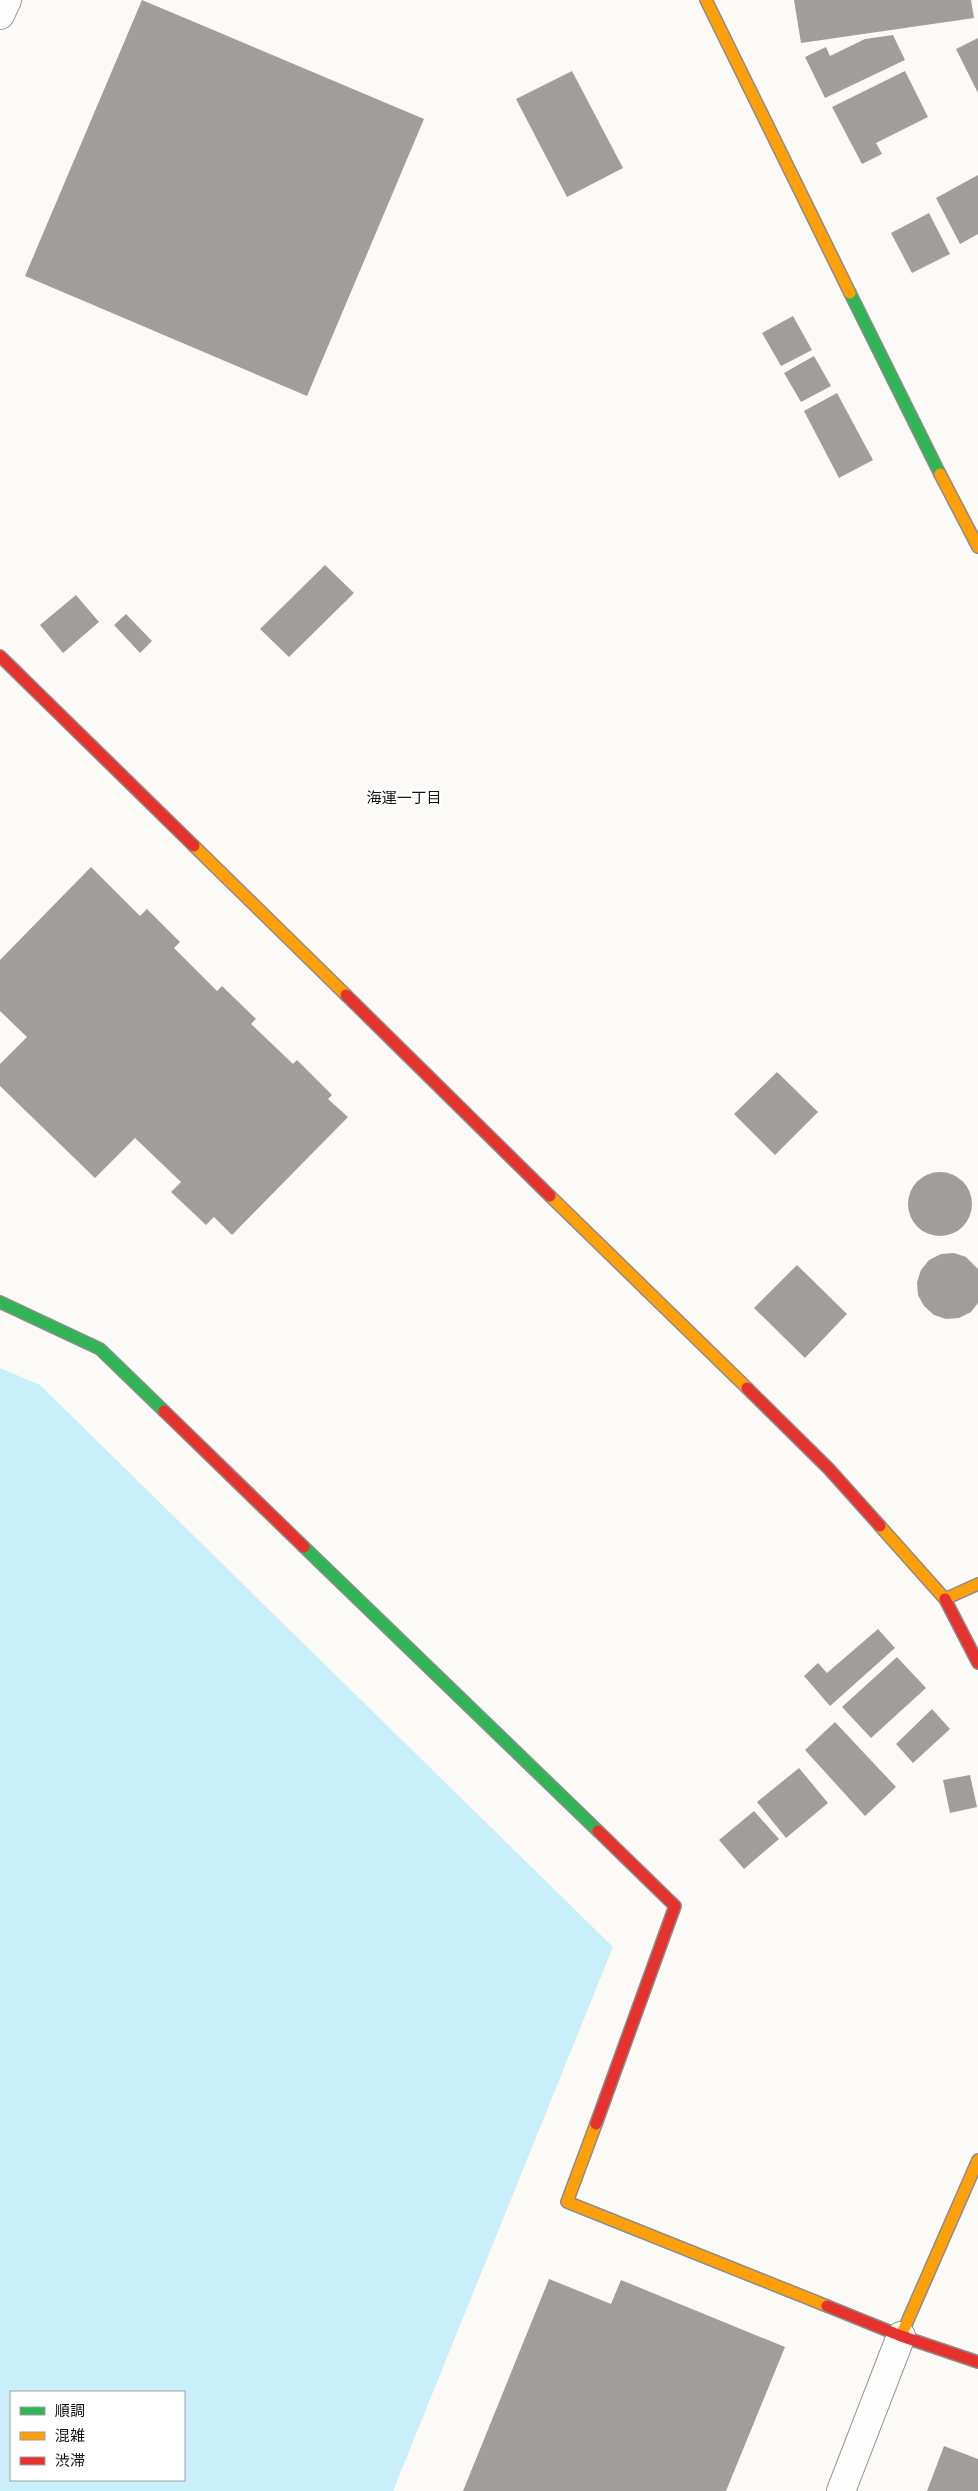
<svg xmlns="http://www.w3.org/2000/svg" width="978" height="2491" viewBox="0 0 978 2491" font-family="'Playfair Display','Noto Sans JP',serif">
  <style>
    .water { fill: #c8effa; fill-rule: evenodd }
    .building { fill: #a09d9b }
    .lines { fill: none; stroke-linecap: round; stroke-linejoin: round }
    .street-casing { stroke: #969594; stroke-width: 30 }
    .fast-casing { stroke: #8d8c8a; stroke-width: 14 }
    .slow-casing { stroke: #8d8c8a; stroke-width: 14 }
    .jam-casing { stroke: #8d8c8a; stroke-width: 14 }
    .street { stroke: #fffefe; stroke-width: 28 }
    .fast { stroke: #30b455; stroke-width: 11 }
    .slow { stroke: #ff9f0a; stroke-width: 11 }
    .jam { stroke: #e5322d; stroke-width: 11 }
    .labels { text-anchor: middle; dominant-baseline: central; stroke-width: 5; stroke-linejoin: round; paint-order: stroke }
    .neighbourhood-label { font-size: 15px; fill: #101010; stroke: #fff }
  </style>
  <rect width="100%" height="100%" fill="#fcfaf6"/>
  <path class="water" d="M0,1368L40,1385L613,1947L393,2491H0ZM11,2392H184V2480H11Z"/>
  <path class="building" d="M142,0L424,119L307,396L25,276Z
    M794,0H971L974,18L801,43Z
    M893,35L905,60L825,98L805,57L826,47L830,56L865,39Z
    M978,38V93L956,49Z
    M572,71L623,168L567,197L516,99Z
    M905,71L928,117L876,143L882,154L862,164L832,107Z
    M978,175V234L960,244L936,198Z
    M929,213L950,254L912,273L891,233Z
    M793,316L812,350L781,366L762,333Z
    M814,356L831,386L801,402L784,373Z
    M837,393L873,460L839,478L804,411Z
    M325,565L354,593L289,657L260,629Z
    M76,595L99,622L63,653L40,625Z
    M126,614L152,641L140,653L114,625Z
    M91,867L140,916L147,909L180,942L174,948L217,991L222,986L256,1019L251,1024L293,1064L297,1060L332,1095L328,1099L348,1117L232,1235L214,1217L206,1225L171,1192L181,1182L135,1138L95,1178L0,1086V1064L27,1037L0,1011V960Z
    M777,1072L818,1112L775,1155L734,1114Z
    M908 1204a32 32 0 1 1 64 0a32 32 0 1 1-64 0Z
    M954,1253L966,1257L978,1269V1303L971,1312L959,1318L946,1319L934,1315L924,1306L918,1295L917,1282L921,1270L929,1260L941,1254Z
    M797,1265L847,1314L805,1358L754,1308Z
    M878,1629L895,1648L830,1706L804,1676L818,1663L827,1673Z
    M897,1657L926,1688L871,1738L842,1707Z
    M932,1709L950,1729L913,1763L896,1744Z
    M835,1722L896,1787L865,1816L805,1750Z
    M799,1768L828,1803L786,1838L757,1802Z
    M970,1775L977,1807L950,1813L943,1780Z
    M754,1811L779,1839L744,1869L719,1840Z
    M549,2279L611,2304L621,2280L785,2347L726,2491H463Z
    M944,2446L978,2459V2491H927Z"/>
  <g class="lines">
    <g class="street-casing">
      <path id="street" d="M0,15L7,0
        M841,2491L901,2336"/>
    </g>
    <g class="fast-casing">
      <path id="fast" d="M850,293L940,474
        M0,1302L100,1349L164,1411
        M304,1547L598,1831"/>
    </g>
    <g class="slow-casing">
      <path id="slow" d="M706,0L850,293
        M940,474L978,547
        M194,846L346,995
        M550,1196L747,1388
        M880,1526L945,1599L978,1584
        M596,2124L567,2202L827,2306
        M901,2336L978,2160"/>
    </g>
    <g class="jam-casing">
      <path id="jam" d="M0,656L194,846
        M346,995L550,1196
        M747,1388L829,1469L880,1526
        M164,1411L304,1547
        M945,1599L978,1663
        M596,2124L675,1906L598,1831
        M827,2306L901,2336L978,2362"/>
    </g>
    <use href="#street" class="street"/>
    <use href="#fast" class="fast"/>
    <use href="#slow" class="slow"/>
    <use href="#jam" class="jam"/>
  </g>
  <g class="labels">
    <g class="neighbourhood-label">
      <text x="404" y="797">海運一丁目</text>
    </g>
  </g>
  <rect x="10" y="2391" width="175" height="90" fill="#ffffff" stroke="#9f9f9f"/>
  <rect x="20" y="2407" width="25" height="8" fill="#30b455" stroke="#9f9f9f"/>
  <text x="55" y="2416" font-size="15" fill="#101010">順調</text>
  <rect x="20" y="2432" width="25" height="8" fill="#ff9f0a" stroke="#9f9f9f"/>
  <text x="55" y="2441" font-size="15" fill="#101010">混雑</text>
  <rect x="20" y="2457" width="25" height="8" fill="#e5322d" stroke="#9f9f9f"/>
  <text x="55" y="2466" font-size="15" fill="#101010">渋滞</text>
</svg>
